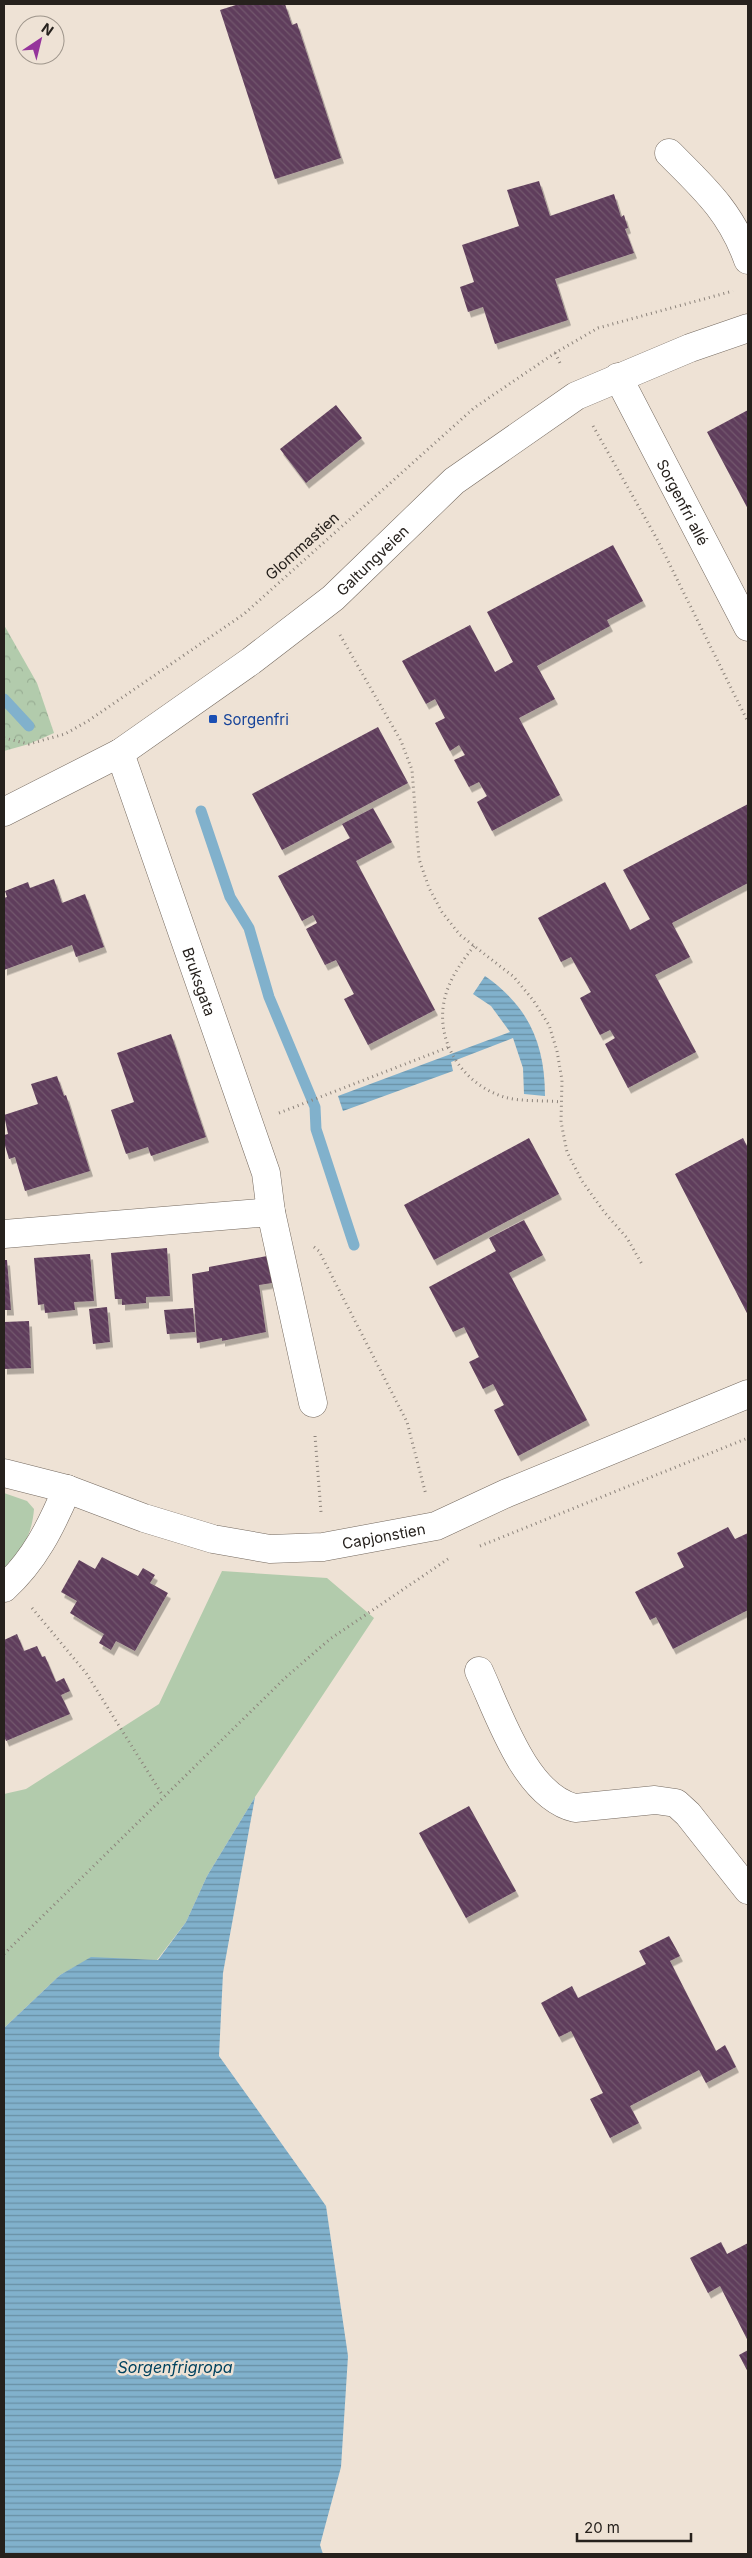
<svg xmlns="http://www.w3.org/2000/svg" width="752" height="2558" viewBox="0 0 752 2558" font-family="Inter,sans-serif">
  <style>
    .green { fill: #b2cbac }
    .forest { fill: url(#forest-crowns) }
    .water { fill: url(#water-rules) }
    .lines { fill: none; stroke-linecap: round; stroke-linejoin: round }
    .stream { stroke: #81b1cc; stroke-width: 11 }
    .building { fill: url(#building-back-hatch); filter: url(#shadow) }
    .minor-casing { stroke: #74695f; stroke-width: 29 }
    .major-casing { stroke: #74695f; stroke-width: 29 }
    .path { stroke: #8c837b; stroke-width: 3; stroke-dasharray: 1 4; stroke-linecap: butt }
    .minor { stroke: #fff; stroke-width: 28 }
    .major { stroke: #fff; stroke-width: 28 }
    .transit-dot { fill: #1a4fb4; stroke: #eee2d5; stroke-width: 2 }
    .labels { text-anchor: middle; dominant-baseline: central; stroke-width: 5; stroke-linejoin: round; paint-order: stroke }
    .street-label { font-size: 15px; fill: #26211d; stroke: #eee2d5 }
    .transit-label { font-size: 15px; fill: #164399; stroke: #eee2d5; text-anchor: start }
    .water-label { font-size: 16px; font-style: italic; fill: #01435f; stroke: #eee2d5 }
  </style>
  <defs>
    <pattern id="forest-crowns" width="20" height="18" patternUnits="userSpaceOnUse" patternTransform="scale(1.25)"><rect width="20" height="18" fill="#b2cbac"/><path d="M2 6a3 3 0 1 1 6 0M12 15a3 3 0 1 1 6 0" fill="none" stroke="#99ae94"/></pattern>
    <pattern id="water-rules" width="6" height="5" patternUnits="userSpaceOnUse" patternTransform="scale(1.25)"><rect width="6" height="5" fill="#81b1cc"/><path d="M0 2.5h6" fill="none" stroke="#6990a5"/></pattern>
    <pattern id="building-back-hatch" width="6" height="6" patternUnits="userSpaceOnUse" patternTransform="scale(1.25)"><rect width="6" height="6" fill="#5f3e5b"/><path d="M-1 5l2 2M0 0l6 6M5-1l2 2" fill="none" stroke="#72576e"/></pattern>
    <filter id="shadow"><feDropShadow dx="3" dy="5.5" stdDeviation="0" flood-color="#0004"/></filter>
  </defs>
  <rect width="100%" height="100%" fill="#eee2d5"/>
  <path class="green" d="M4,1493L27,1501L34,1509C32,1536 21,1552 4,1572Z
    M222,1571L327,1578L374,1618L255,1797L207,1876L186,1922L157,1960L91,1958L60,1975L4,2028V1794L26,1789L159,1704Z"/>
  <path class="forest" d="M4,625L37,683L54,733L29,744L4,751Z"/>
  <path class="water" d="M485,976C528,1006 545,1043 545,1096L524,1094L523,1068L513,1038L451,1062L453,1071L343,1111L338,1096L510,1032L491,1006L473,994Z
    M255,1797L223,1973L219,2056L326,2206L348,2356L341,2467L320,2545L323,2554H4V2028L60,1975L91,1957L158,1960L186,1922L207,1876Z"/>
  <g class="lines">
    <path class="stream" d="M4,699L29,726
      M201,811L230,897L249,928L269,997L315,1107L316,1129L354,1245"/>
  </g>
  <path class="building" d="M239,4H285L292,25L297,23L341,158L275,179L220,10Z
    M539,181L550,216L614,194L621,217L624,215L628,228L625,229L634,253L555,279L568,320L495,344L483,307L468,312L460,287L474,282L462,245L519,226L507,190Z
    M336,405L362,438L306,483L280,449Z
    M748,410V509L707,432Z
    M613,545L643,601L607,620L610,626L537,666L555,699L519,718L560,795L492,831L477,802L487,796L479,782L469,787L454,760L465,755L459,745L450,751L435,723L445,718L435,699L426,704L402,661L470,625L495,672L513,662L487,612Z
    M378,727L408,783L282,850L252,794Z
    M748,804V883L672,923L690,957L655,975L696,1052L628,1088L605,1044L615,1038L610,1030L600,1035L580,998L591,992L571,957L561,962L538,918L605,882L630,930L650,919L623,870Z
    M373,808L392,842L356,861L435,1010L368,1045L344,999L354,994L336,960L325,965L306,929L317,923L313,915L302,921L278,876L350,838L342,824Z
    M54,879L62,903L85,894L104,947L76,957L72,945L4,970V898L7,897L5,891L28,882L30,888Z
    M171,1034L206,1137L151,1156L148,1147L126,1154L111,1110L134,1102L117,1053Z
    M57,1076L64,1096L66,1095L90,1171L25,1191L15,1157L9,1159L4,1142V1135L8,1134L4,1115L38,1104L31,1084Z
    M529,1138L559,1194L434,1260L404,1205Z
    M743,1138L748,1148V1315L675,1174Z
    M524,1220L543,1255L509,1273L587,1420L518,1456L494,1410L504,1405L493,1384L483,1389L469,1362L479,1357L464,1327L453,1332L429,1287L496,1251L489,1238Z
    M167,1248L170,1296L146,1297V1303L122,1305V1299H115L111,1253Z
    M90,1254L94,1301L74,1302L75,1310L45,1313L44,1304L38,1305L34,1258Z
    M267,1256L272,1283L259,1285L266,1332L222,1341V1338L197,1343L192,1274L209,1271V1267Z
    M4,1260H7L11,1310H4Z
    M107,1307L110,1342L93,1344L89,1309Z
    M193,1308L195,1332L167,1334L164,1310Z
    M29,1321L31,1368L4,1369V1322Z
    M728,1527L735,1539L748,1533V1610L673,1649L656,1617L650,1620L635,1592L684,1567L677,1553Z
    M102,1557L138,1576L143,1568L155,1575L150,1583L168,1593L135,1651L116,1641L111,1650L99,1643L104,1634L70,1613L77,1601L61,1592L79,1560L95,1569Z
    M17,1634L24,1651L37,1646L42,1657L45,1656L56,1682L64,1678L70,1691L61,1695L70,1714L6,1741L4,1736V1640Z
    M469,1806L516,1891L466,1918L419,1833Z
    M669,1936L680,1956L670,1961L716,2051L725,2045L736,2067L706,2083L699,2070L630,2106L639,2123L610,2138L590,2099L603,2093L571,2031L559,2037L541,2003L572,1986L578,1998L646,1964L639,1951Z
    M721,2242L727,2254L748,2243V2341L720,2286L708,2293L690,2258Z
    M748,2350V2372L739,2355Z"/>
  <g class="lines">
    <g class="minor-casing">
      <g id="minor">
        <path d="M669,153C704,188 731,212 748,260"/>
        <path id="s1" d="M618,377L748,627"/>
        <path id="s2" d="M120,753L266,1173L271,1212L313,1403"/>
        <path d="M4,1234L271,1212"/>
        <path id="s3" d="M4,1473L67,1489L144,1518L213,1539L270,1549L323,1547L436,1526L507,1493L748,1394"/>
        <path d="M4,1588C34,1561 51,1527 67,1489"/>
        <path d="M479,1671C499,1714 525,1796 575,1808L655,1800L676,1803L688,1814L748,1890"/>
      </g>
    </g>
    <g class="major-casing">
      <g id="major">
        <path id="s4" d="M4,812L120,753L251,661L333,598L454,481L576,396L690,348L748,328"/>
      </g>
    </g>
    <path class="path" d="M555,353L561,365
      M593,426L657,539L748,722
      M340,635L401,741L412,770L419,859L429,888L442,912L460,935L514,977L533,1000L549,1025L557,1051L562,1080L561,1122L567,1152L582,1181L605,1213L627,1238L643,1266
      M4,738L29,744L65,734L88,721L244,614L474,408L555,353L598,328L733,291
      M474,946C464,959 454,972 448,988C430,1034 459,1083 504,1097C521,1102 543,1100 561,1102
      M279,1113L449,1047
      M314,1247L319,1251L407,1422L426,1495
      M315,1436L321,1512
      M480,1546L748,1438
      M32,1608L86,1673L163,1796
      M4,1954L285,1678L330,1639L448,1559"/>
    <use href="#minor" class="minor"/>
    <use href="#major" class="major"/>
  </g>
  <rect class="transit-dot" x="208" y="714" width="10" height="10" rx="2.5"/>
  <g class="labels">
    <g class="street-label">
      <text stroke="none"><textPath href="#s1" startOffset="141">Sorgenfri allé</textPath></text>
      <text transform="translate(302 546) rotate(-42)">Glommastien</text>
      <text stroke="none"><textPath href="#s4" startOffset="448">Galtungveien</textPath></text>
      <text stroke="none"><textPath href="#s2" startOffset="242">Bruksgata</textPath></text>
      <text stroke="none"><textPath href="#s3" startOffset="392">Capjonstien</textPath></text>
    </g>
    <g class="transit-label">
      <text x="223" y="719">Sorgenfri</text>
    </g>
    <g class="water-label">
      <text x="175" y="2367">Sorgenfrigropa</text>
    </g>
  </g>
  <rect width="752" height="2558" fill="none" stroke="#26211d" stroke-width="10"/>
  <g transform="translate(40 40) rotate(35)"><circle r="24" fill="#eee2d5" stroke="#9e958b"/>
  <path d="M0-4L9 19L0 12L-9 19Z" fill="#95349b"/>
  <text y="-8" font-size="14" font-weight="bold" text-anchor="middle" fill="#26211d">N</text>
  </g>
  <path d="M577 2533v8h114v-8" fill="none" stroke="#26211d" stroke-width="2.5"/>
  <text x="584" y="2533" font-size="15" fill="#26211d" stroke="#eee2d5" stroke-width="4" paint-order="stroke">20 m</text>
</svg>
